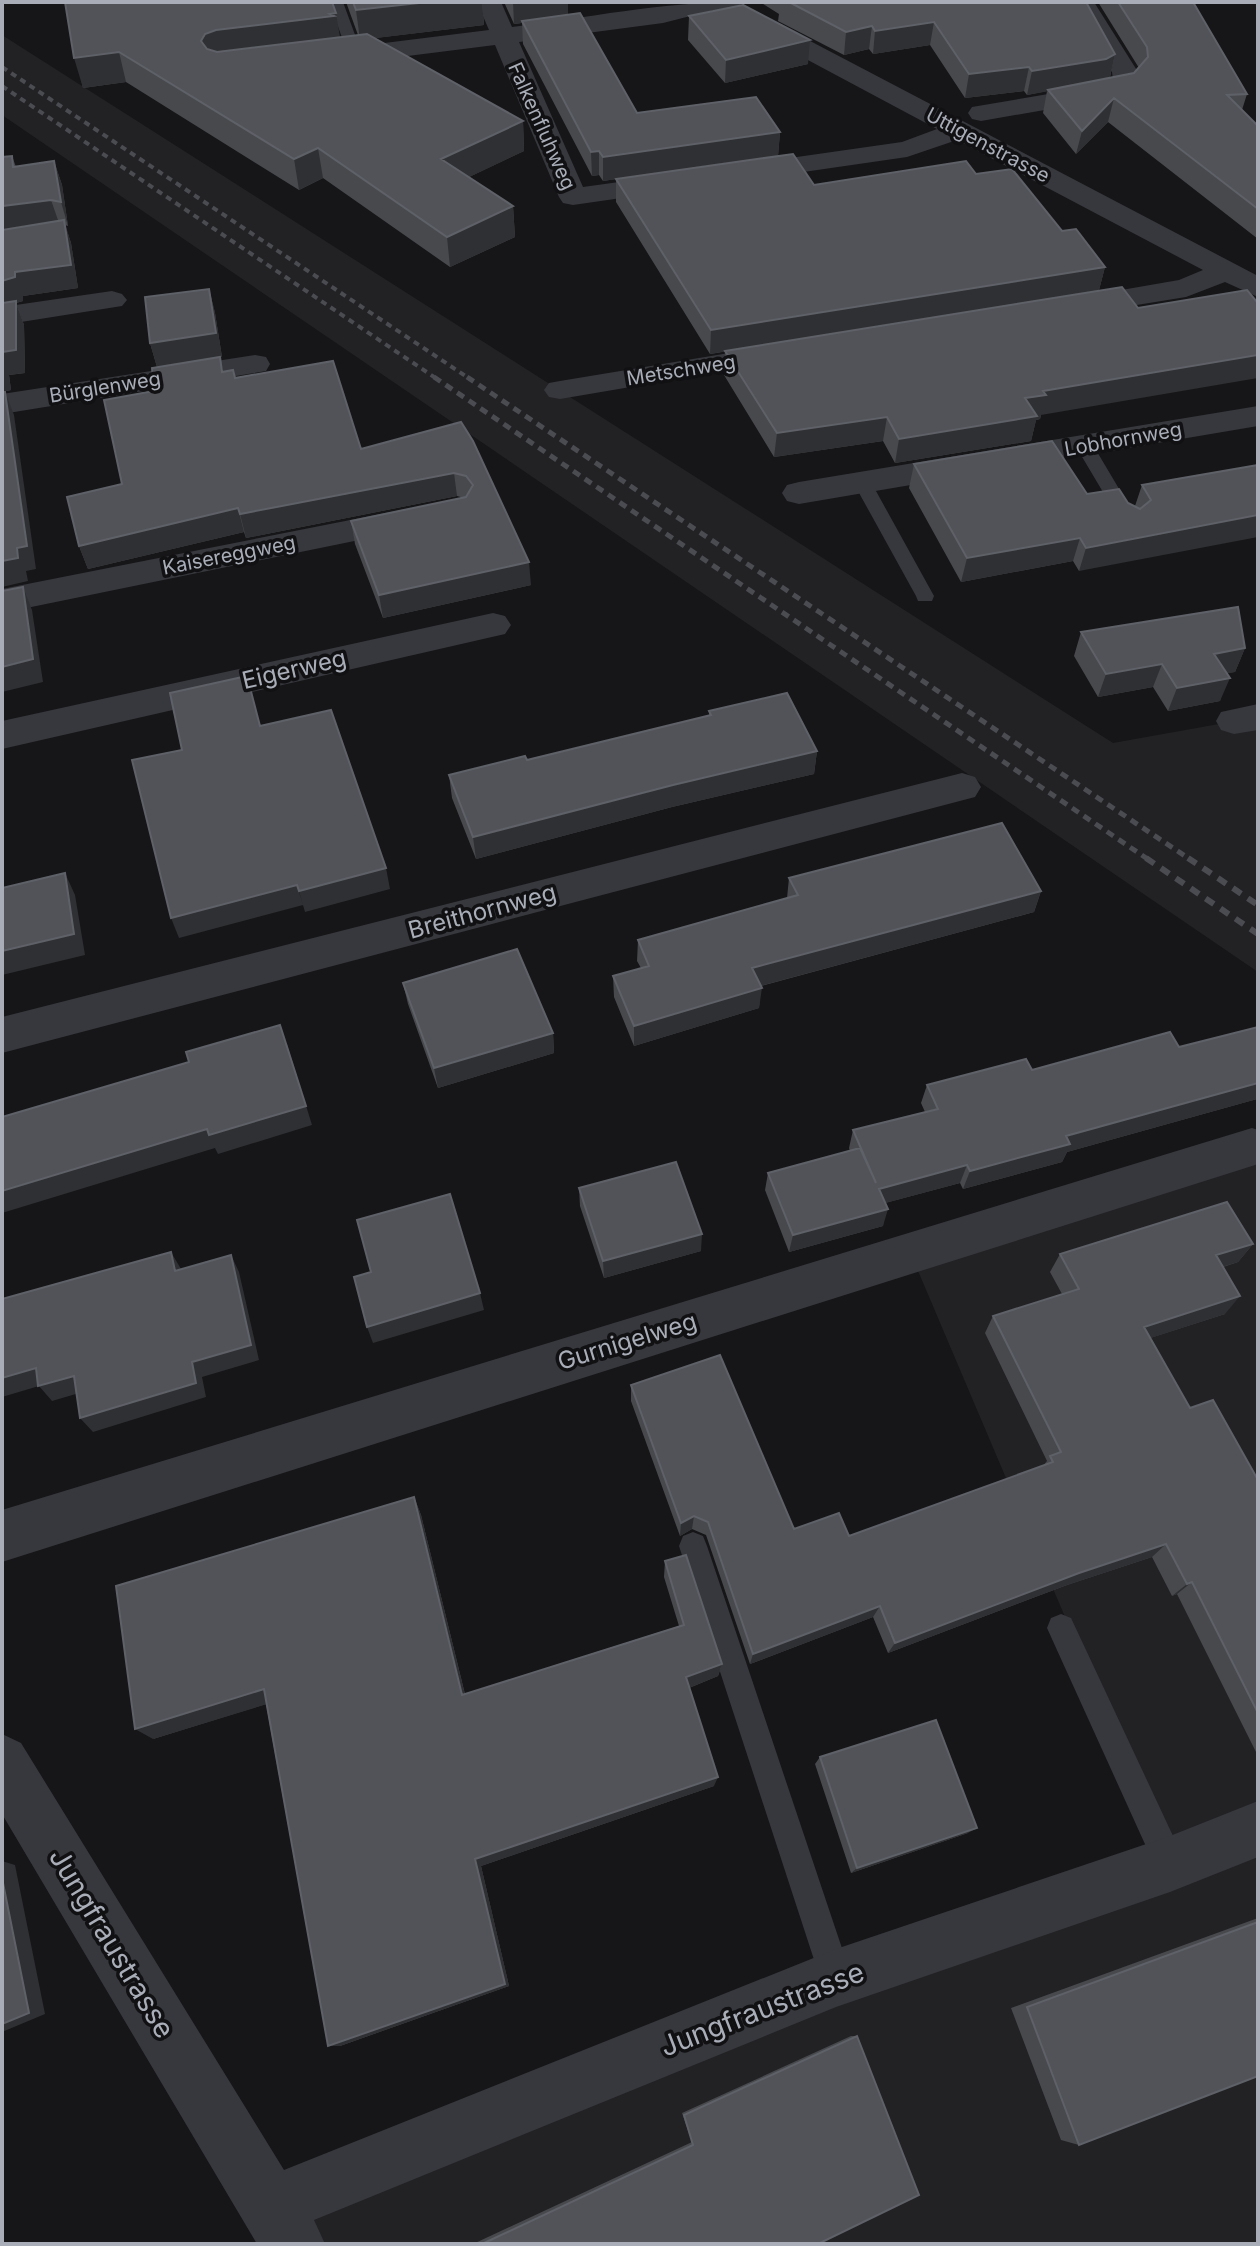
<svg xmlns="http://www.w3.org/2000/svg" width="1260" height="2246" viewBox="0 0 1260 2246" font-family="Inter,sans-serif">
  <style>
    .built { fill: #222225 }
    .lines { fill: none; stroke-linecap: round; stroke-linejoin: round }
    .service { fill: #37383d; fill-rule: evenodd }
    .minor { fill: #37383d; fill-rule: evenodd }
    .rail-far2 { stroke: #4a4c52; stroke-width: 4; stroke-dasharray: 6 5; stroke-linecap: butt }
    .rail-far1 { stroke: #4a4c52; stroke-width: 5; stroke-dasharray: 8 6; stroke-linecap: butt }
    .rail { stroke: #4a4c52; stroke-width: 6; stroke-dasharray: 10 8; stroke-linecap: butt }
    .wall { fill: #47494d }
    .shaded-wall { fill: #2f3033 }
    .building { fill: #525359; stroke: #5f6168; stroke-width: 2 }
    .labels { text-anchor: middle; dominant-baseline: central; stroke-width: 7; stroke-linejoin: round; paint-order: stroke }
    .far-street-label { font-size: 20px; fill: #a8adb8; stroke: #111113 }
    .street-label { font-size: 24px; fill: #a8adb8; stroke: #111113 }
    .near-street-label { font-size: 28px; fill: #a8adb8; stroke: #111113 }
  </style>
  <rect width="100%" height="100%" fill="#161618"/>
  <path class="built" d="M2,35L1113,743L1258,717V972L2,115Z
    M1258,1159V2244H293L271,2206L1170,1864L910,1252Z"/>
  <g class="lines">
    <path class="service" d="M329,2H343L362,54L360,57L348,54Z
      M1084,440L1093,445L1137,519L1134,523L1128,525L1119,519L1075,445Z
      M862,476L871,482L934,596L932,601H918L916,596L853,482Z
      M693,1532L703,1536L707,1546L852,1978L847,1989L836,1994L825,1989L820,1978L679,1546L683,1536Z
      M1061,1614L1071,1618L1181,1853L1186,1864L1181,1875L1170,1880L1159,1875L1047,1628L1051,1618Z"/>
    <path class="minor" d="M477,2H501L512,27C586,18 662,2 736,2L1258,276V297L1225,282L1186,297L1069,316L1058,313L1054,307L1058,301L1179,280L1203,270L957,140L907,157L741,181L731,179L727,173L731,167L741,165L902,142L937,129L714,10L663,23L519,42L583,187L677,174L687,176L691,182L687,188L677,190L573,205L563,203L559,197L495,45L336,65L327,62L323,57L327,52L336,49L489,30Z
      M1070,2H1094L1138,72L1139,81L1127,94L1113,98L981,121L972,119L968,113L972,107L1101,85L1113,79L1112,72Z
      M112,291L122,294L127,300L122,306L2,325V307Z
      M784,344L795,347L799,353L795,359L560,399L549,397L544,390L549,383L560,381Z
      M255,355L266,357L270,364L266,371L2,414V394Z
      M1258,406V426L799,504L787,501L782,493L787,485L799,482Z
      M411,508L423,511L428,519L423,527L2,613V589Z
      M493,613L505,616L511,625L505,634L2,749V721Z
      M1258,704V730L1234,734L1221,730L1216,721L1221,712Z
      M962,773L975,777L981,787L975,797L2,1053V1017Z
      M1252,1128L1258,1130V1164L1252,1166L2,1562V1510Z
      M2,1734L21,1743L284,2170L836,1949L1170,1836L1258,1801V1857L1170,1892L836,2007L314,2220L325,2244H257L2,1814Z"/>
    <path class="rail-far2" d="M2,67L470,379
      M2,86L437,379"/>
    <path class="rail-far1" d="M434,377L1149,860
      M467,377L1191,860"/>
    <path class="rail" d="M1146,858L1258,934
      M1188,858L1258,905"/>
  </g>
  <path class="wall" d="M65,2L340,37L358,35L346,2H482L484,25L375,38L523,121L524,151L469,177L513,206L515,237L450,267L323,178L299,190L126,82L83,88Z
    M504,2H568V15L637,113L780,132L778,156L814,185L976,174L1062,231L1105,267L1099,290L710,354L616,202V179L603,181L599,175L592,176L523,44L522,23L514,24Z
    M760,2H1086L1115,54L1110,77L1108,78L1134,73L1139,68L1098,2H1193L1247,94L1242,110L1258,126V239L1108,122L1076,154L1043,113L1047,91L1027,95L1024,91L965,98L930,45L873,54L869,49L844,55L778,21L779,14Z
    M689,16L808,64L725,83L688,40Z
    M12,156L16,167L54,161L62,185L68,226L65,225L71,243L78,288L23,296V301L16,303L24,325L25,373L9,375L11,390L2,392Z
    M209,289L215,313L222,357H220L223,372L361,449L461,422L531,585L383,618L355,544L351,521L464,498L457,496L246,538L244,532L88,569L79,546L122,484L154,391L157,367L150,343Z
    M725,351L1041,415L1040,419L1036,420L1031,441L895,463L883,441L774,457L724,375Z
    M914,464L1087,494L1135,506L1142,485L1258,465L1079,571L1073,561L961,582L909,488Z
    M1081,632L1245,648L1235,672L1227,673L1220,701L1168,711L1153,687L1098,697L1074,656Z
    M709,711L817,751L814,774L672,807L476,859L452,798L449,775L527,760L709,716Z
    M789,878L1041,891L1034,912L761,986L759,1008L634,1046L614,997L613,976L641,968L637,961L638,940L787,898Z
    M403,983L553,1033L554,1053L438,1088L408,1004Z
    M1258,1027V1100L1257,1099L1067,1152L1062,1162L963,1189L960,1183L885,1203L883,1226L789,1252L765,1190L768,1173L850,1151L849,1148L853,1130L925,1112L921,1103L927,1085L1032,1070L1179,1047Z
    M579,1188L701,1251L604,1278L580,1206Z
    M1253,1244L1238,1262L1223,1267L1225,1314L1150,1338L1190,1408L1258,1480V1756L1177,1594L1172,1596L1152,1557L1067,1585L888,1653L873,1617L750,1664L706,1535L692,1529L680,1536L631,1401V1385L794,1529L849,1536L1043,1466L1047,1461L985,1333L993,1316L1062,1294L1050,1272L1060,1254Z
    M414,1497L421,1515L465,1694L679,1626L664,1577L665,1561L722,1664L718,1676L689,1688L714,1786L481,1866L509,1986L340,2046H328L266,1704L153,1739Z
    M820,1757L968,1833L851,1873L815,1764Z
    M1258,1918V2076L1079,2145L1061,2140L1011,2008Z
    M851,2036H857L818,2244H473L692,2142L682,2113Z"/>
  <path class="shaded-wall" d="M428,2H482L484,25L360,40L356,10Z
    M513,2H568V16L514,24Z
    M336,13L341,43L212,64L201,41L205,34L216,30Z
    M934,22L930,45L873,54L875,31Z
    M872,26L869,49L844,55L846,32Z
    M810,40L808,64L725,83L726,60Z
    M119,52L126,82L83,88L74,58Z
    M1115,54L1110,77L1100,82L1027,95L1032,71Z
    M1029,67L1024,91L965,98L969,74Z
    M1114,98L1108,122L1076,154L1082,131Z
    M523,121L524,151L444,189L441,159Z
    M780,132L778,156L603,181V157Z
    M318,148L323,178L299,190L294,159Z
    M599,151V175L592,176L591,152Z
    M54,161L62,185L68,226L61,202Z
    M51,200L59,223L2,231V206Z
    M513,206L515,237L450,267L447,237Z
    M64,220L71,243L78,288L23,296V301L16,303L24,325L25,373L9,375L11,390L2,392V281L15,272Z
    M1105,267L1099,290L710,354L711,330Z
    M209,289L215,313L222,357H220L225,381L157,367L150,343Z
    M1258,355V378L1041,415L1040,419L1036,420L1031,441L895,463L899,439L1043,391Z
    M5,392L14,415L36,569L26,571L28,581L2,587V561L17,548Z
    M887,417L883,441L774,457L777,433Z
    M454,473L457,496L246,538L240,514Z
    M238,508L244,532L88,569L79,546Z
    M1258,515V537L1079,571L1086,548Z
    M1080,538L1073,561L961,582L967,558Z
    M529,562L531,585L383,618L379,595Z
    M23,587L32,610L43,682L2,692V667Z
    M1245,648L1235,672L1204,677L1214,654Z
    M1162,664L1153,687L1098,697L1106,674Z
    M1230,678L1220,701L1168,711L1177,688Z
    M817,751L814,774L672,807L476,859L473,837L673,785Z
    M386,868L390,889L305,912L299,891Z
    M65,873L75,895L85,955L2,975V951Z
    M297,885L303,905L179,938L171,918Z
    M1041,891L1034,912L749,989L752,968Z
    M762,988L759,1008L634,1046V1026Z
    M553,1033L554,1053L438,1088L434,1068Z
    M287,1044L312,1125L218,1154L215,1148L2,1213V1191Z
    M1258,1083L1257,1099L1067,1152L1062,1162L963,1189L970,1171L1066,1136Z
    M967,1165L960,1183L874,1206L879,1189Z
    M888,1209L883,1226L789,1252L793,1235Z
    M702,1234L701,1251L604,1278L603,1261Z
    M1253,1244L1238,1262L1202,1273L1216,1255Z
    M171,1252L181,1269L175,1271Z
    M231,1255L239,1272L259,1360L202,1377L206,1397L93,1432L80,1418Z
    M480,1293L484,1310L373,1343L367,1327Z
    M1240,1296L1225,1314L1132,1344L1144,1327Z
    M36,1368L74,1376L86,1391L52,1401L39,1386L2,1397V1378Z
    M414,1497L421,1515L468,1707L462,1695Z
    M694,1516L692,1529L680,1536L681,1523Z
    M1166,1544L1152,1557L1067,1585L888,1653L895,1643L1079,1573Z
    M1192,1582L1177,1594L1172,1596L1187,1584Z
    M880,1606L873,1617L750,1664L753,1654Z
    M722,1664L718,1676L684,1690L686,1677Z
    M264,1689L277,1701L153,1739L135,1729Z
    M718,1777L714,1786L481,1866L509,1986L340,2046H328L475,1859Z
    M977,1828L968,1833L851,1873L857,1868Z
    M2,1861L15,1865L45,2014L2,2032Z"/>
  <path class="building" d="M65,2H332L336,13L330,14L334,16L216,30L205,34L201,41L207,49L217,52L367,34L523,121L441,159L513,206L447,237L318,148L294,159L119,52L74,58Z
    M353,2H428L356,10Z
    M789,2H1086L1115,54L1106,59L1032,71L1029,67L969,74L934,22L875,31L872,26L846,32Z
    M1118,2H1193L1247,94L1227,95L1258,126V209L1114,98L1082,131L1048,90L1134,73L1148,57L1147,47Z
    M743,5L810,40L726,60L689,16Z
    M580,13L637,113L756,97L780,132L603,157L599,151L591,152L522,21Z
    M793,154L814,185L966,161L976,174L1012,169L1062,231L1076,229L1105,267L711,330L616,179Z
    M12,156L13,167L54,161L61,202L51,200L2,206V157Z
    M64,220L71,265L15,272V277L2,281V230Z
    M1122,287L1138,308L1247,290L1258,303V355L1043,391L1046,395L1025,398L1037,416L899,439L887,417L777,433L725,351Z
    M209,289L216,333L150,343L145,297Z
    M16,301V350L2,352V303Z
    M220,357L222,372L233,370L235,378L333,361L361,449L461,422L473,441L529,562L379,595L351,521L466,497L473,485L466,476L454,473L240,514L238,508L79,546L67,497L122,484L104,400L154,391L152,368Z
    M2,392H5L27,546L17,548L18,558L2,561Z
    M1052,441L1087,494L1119,489L1128,503L1140,509L1151,500L1142,485L1258,465V515L1086,548L1080,538L967,558L914,464Z
    M23,587L33,659L2,667V591Z
    M1238,607L1245,648L1214,654L1230,678L1177,688L1162,664L1106,674L1081,632Z
    M247,676L260,726L331,710L386,868L299,891L297,885L171,918L132,760L182,750L170,693Z
    M787,693L817,751L673,785L473,837L449,775L525,756L527,760L711,715L709,711Z
    M1002,823L1041,891L752,968L762,988L634,1026L613,976L649,966L638,940L798,895L789,878Z
    M65,873L74,934L2,951V888Z
    M517,949L553,1033L434,1068L403,983Z
    M280,1025L306,1106L209,1135L207,1129L2,1191V1117L189,1062L186,1052Z
    M1258,1027V1083L1066,1136L1070,1144L970,1171L967,1165L879,1189L888,1209L793,1235L768,1173L860,1148L876,1183L853,1130L938,1109L927,1085L1026,1059L1032,1070L1170,1032L1179,1047Z
    M676,1162L702,1234L603,1261L579,1188Z
    M450,1194L480,1293L367,1327L354,1277L371,1272L357,1220Z
    M1227,1202L1253,1244L1216,1255L1240,1296L1144,1327L1190,1408L1213,1400L1258,1480V1713L1192,1582L1187,1584L1166,1544L1079,1573L895,1643L880,1606L753,1654L708,1522L694,1516L681,1523L631,1385L720,1355L794,1529L839,1513L849,1536L1053,1462L1050,1456L1061,1452L993,1316L1079,1289L1060,1254Z
    M171,1252L175,1271L231,1255L251,1345L192,1362L196,1383L80,1418L74,1376L38,1386L36,1368L2,1378V1299Z
    M414,1497L462,1695L684,1625L665,1561L686,1555L722,1664L686,1677L718,1777L475,1859L505,1984L328,2046L264,1689L135,1729L116,1586Z
    M936,1720L977,1828L857,1868L820,1757Z
    M2,1878L29,2013L2,2024Z
    M1258,1922V2076L1079,2145L1027,2007Z
    M857,2036L919,2195L818,2244H482L693,2145L684,2115Z"/>
  <g class="labels">
    <g class="far-street-label">
      <text transform="translate(542 126) rotate(66)">Falkenfluhweg</text>
      <text transform="translate(988 145) rotate(28)">Uttigenstrasse</text>
      <text transform="translate(681 370) rotate(-9)">Metschweg</text>
      <text transform="translate(105 387) rotate(-9)">Bürglenweg</text>
      <text transform="translate(1123 439) rotate(-10)">Lobhornweg</text>
      <text transform="translate(229 555) rotate(-11)">Kaisereggweg</text>
    </g>
    <g class="street-label">
      <text transform="translate(294 669) rotate(-13)">Eigerweg</text>
      <text transform="translate(482 911) rotate(-15)">Breithornweg</text>
      <text transform="translate(627 1341) rotate(-17)">Gurnigelweg</text>
    </g>
    <g class="near-street-label">
      <text transform="translate(112 1943) rotate(59)">Jungfraustrasse</text>
      <text transform="translate(762 2009) rotate(-21)">Jungfraustrasse</text>
    </g>
  </g>
  <rect width="1260" height="2246" fill="none" stroke="#a8adb8" stroke-width="8"/>
</svg>
